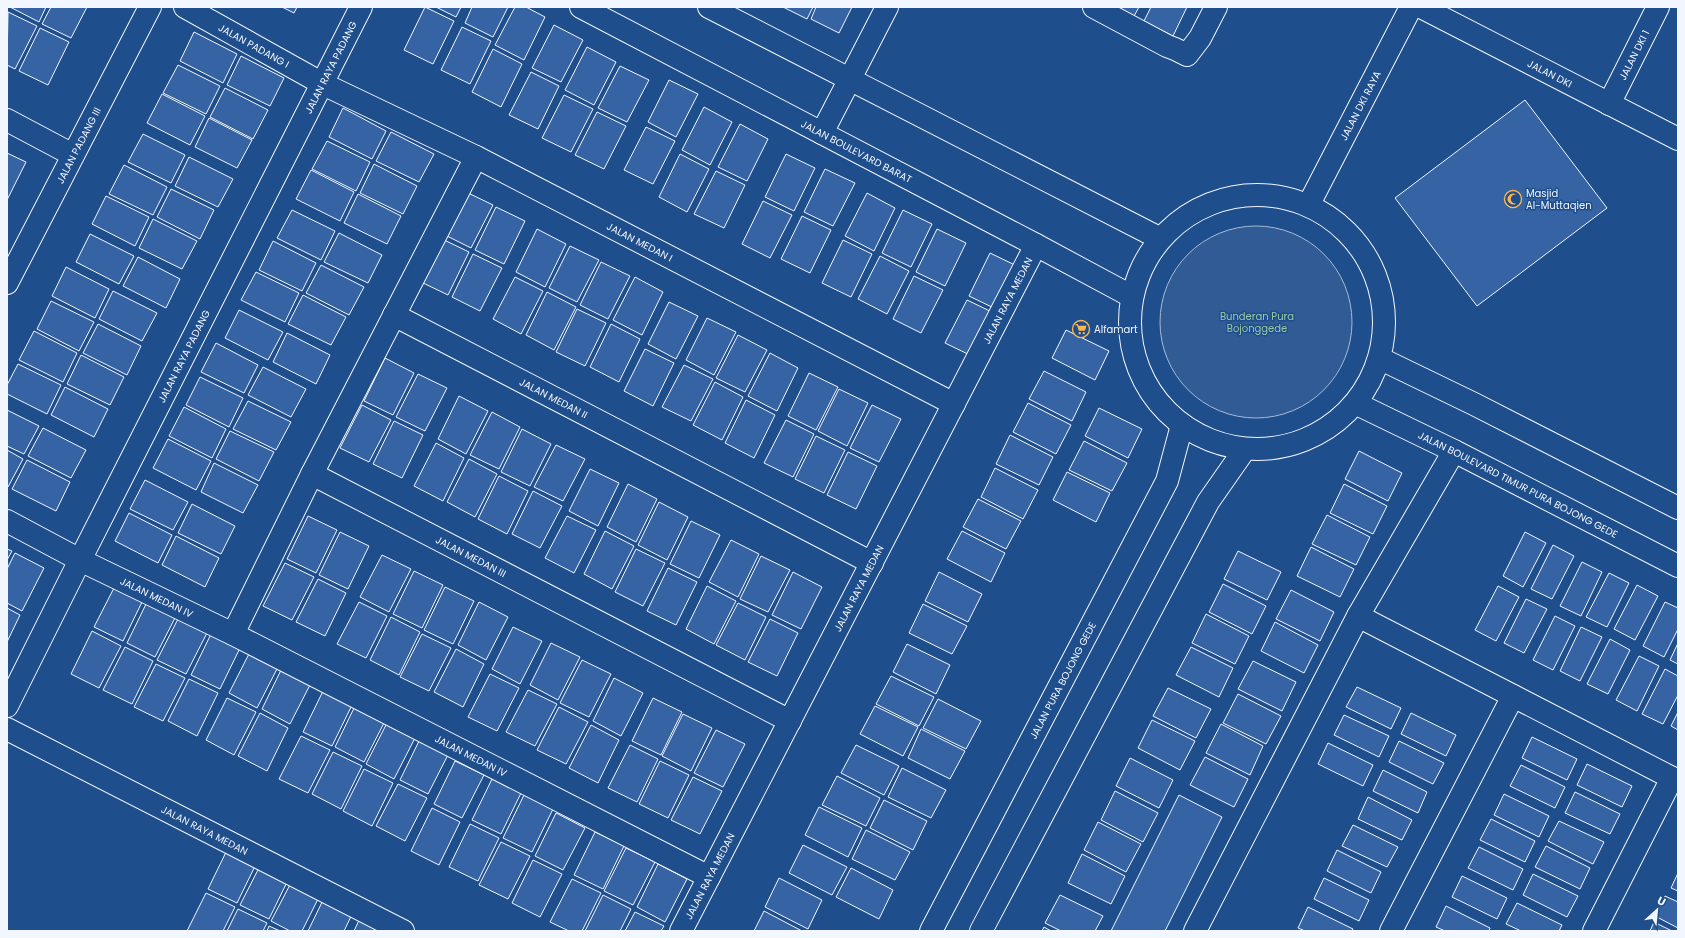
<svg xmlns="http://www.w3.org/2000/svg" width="1685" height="938" viewBox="0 0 1685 938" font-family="Poppins,sans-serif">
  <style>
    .built { fill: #305b95; stroke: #a8bbd7 }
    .building { fill: #3563a3; stroke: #f2f6ff }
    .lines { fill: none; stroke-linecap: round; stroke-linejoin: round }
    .minor-casing { stroke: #f2f6ff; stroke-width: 24 }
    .minor { stroke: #1f4e8c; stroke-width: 22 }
    .labels { text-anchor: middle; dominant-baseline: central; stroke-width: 3; stroke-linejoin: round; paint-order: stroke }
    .street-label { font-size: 10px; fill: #f2f6ff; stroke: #1f4e8c }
    .poi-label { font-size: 10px; fill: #f2f6ff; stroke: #1f4e8c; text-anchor: start }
    .park-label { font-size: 10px; fill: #97c8a6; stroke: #1f4e8c }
  </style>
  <rect width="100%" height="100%" fill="#1f4e8c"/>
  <path class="built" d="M1160 322a96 96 0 1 1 192 0a96 96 0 1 1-192 0Z"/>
  <path class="building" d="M10,7H46L39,22Z
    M51,7H87L71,38L42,24Z
    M282,7H297L294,13Z
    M425,7L454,21L433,64L404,50Z
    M436,7H461L456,17Z
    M472,7H508L493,37L465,23Z
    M515,7H526L545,17L524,60L495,45Z
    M783,7H813L807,19Z
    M816,7H852L839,33L811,19Z
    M1111,7H1139L1133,18Z
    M1151,7H1187L1173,36L1144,21Z
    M8,12L37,26L15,69L7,65Z
    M554,25L583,40L561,82L532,68Z
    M462,27L491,41L470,84L441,70Z
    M40,28L69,42L48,85L19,71Z
    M194,32L237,54L223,83L180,61Z
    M587,47L616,62L594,105L565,90Z
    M493,49L522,64L501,107L472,92Z
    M241,56L284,78L270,106L227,85Z
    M178,65L220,86L206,114L163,93Z
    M620,66L649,80L627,122L598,108Z
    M531,72L559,86L538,129L509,115Z
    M669,80L698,94L676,137L648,122Z
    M225,88L268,110L253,139L210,117Z
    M162,94L205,116L190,145L147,123Z
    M564,95L593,109L571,152L542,138Z
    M1525,100L1607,208L1477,306L1395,198Z
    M704,107L732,122L710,165L682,150Z
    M343,108L386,131L372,159L329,137Z
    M597,112L626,126L604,169L575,155Z
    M209,118L252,140L237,168L195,147Z
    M740,124L768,139L747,181L718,167Z
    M646,127L675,141L653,184L624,170Z
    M391,132L434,154L419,182L376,161Z
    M143,134L185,155L171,183L128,162Z
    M327,141L370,162L356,191L312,169Z
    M7,153L26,162L7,200Z
    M680,154L709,169L687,212L659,197Z
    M786,154L815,168L794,211L765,197Z
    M189,157L233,179L218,207L175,186Z
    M374,164L417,186L403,214L360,193Z
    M124,165L167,187L153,215L109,194Z
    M825,169L855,183L833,226L804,212Z
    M311,170L354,192L340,221L296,199Z
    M716,171L745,185L724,228L694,214Z
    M171,189L214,210L200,239L157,217Z
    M464,191L493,205L471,248L443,234Z
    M867,193L895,208L874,251L845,236Z
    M358,194L401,216L387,244L344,223Z
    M106,196L149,217L135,246L92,224Z
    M763,201L792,215L770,258L742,244Z
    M496,207L525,221L504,264L475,250Z
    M292,210L335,231L321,260L277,238Z
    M903,210L932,224L911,267L882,253Z
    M802,216L831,230L810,273L781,259Z
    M153,219L197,241L182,269L139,248Z
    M537,229L566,244L545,287L516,272Z
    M937,229L966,243L945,286L916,272Z
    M339,233L382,255L368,283L324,262Z
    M90,234L134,256L119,284L76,262Z
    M440,238L469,252L448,295L419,281Z
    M843,240L872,254L851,297L822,283Z
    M273,241L316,263L302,291L259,270Z
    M570,246L599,260L577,302L549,288Z
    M990,253L1019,267L998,310L969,296Z
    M473,254L502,268L480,311L452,297Z
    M880,256L909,271L887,314L858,299Z
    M138,257L180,279L166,308L123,286Z
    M601,262L630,276L608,319L580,305Z
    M321,265L364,287L349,315L306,293Z
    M66,267L109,289L95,318L52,296Z
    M256,272L299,293L285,322L241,300Z
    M914,276L943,290L921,333L893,319Z
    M515,277L543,291L521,334L493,319Z
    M635,277L663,292L642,335L613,320Z
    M113,291L157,313L142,341L99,319Z
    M547,292L576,307L554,350L526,335Z
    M303,295L346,317L331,345L288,324Z
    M967,300L996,314L974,357L945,343Z
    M51,301L94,322L79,351L37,329Z
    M669,302L698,316L676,359L648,344Z
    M577,309L606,323L585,366L556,352Z
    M239,310L283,332L268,360L225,338Z
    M707,318L736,332L714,375L686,360Z
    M98,324L141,346L127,375L83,353Z
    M611,324L640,339L619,382L590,367Z
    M1066,330L1109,351L1095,380L1052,358Z
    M34,331L77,353L63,382L19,360Z
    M287,333L330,355L316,384L273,362Z
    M738,335L767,350L745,392L716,378Z
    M216,343L258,365L244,393L201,372Z
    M645,349L674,363L653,406L624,391Z
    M770,353L798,368L777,411L748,396Z
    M81,355L124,377L110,405L67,384Z
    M385,358L414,373L393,415L364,401Z
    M18,364L61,385L47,414L7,394V385Z
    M684,365L713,379L691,421L662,407Z
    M263,367L306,389L291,417L248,395Z
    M1044,371L1086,392L1072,421L1029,399Z
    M809,373L838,387L816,430L788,416Z
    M418,374L447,388L425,431L396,417Z
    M200,377L243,398L229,427L186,405Z
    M715,382L743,397L722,440L693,425Z
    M65,387L108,409L94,437L51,415Z
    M839,389L868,403L847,446L818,431Z
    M459,396L488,411L466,454L438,439Z
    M746,400L775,415L754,458L725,443Z
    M248,401L291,422L276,450L233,429Z
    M1028,403L1071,425L1056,454L1013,432Z
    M362,405L391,420L369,462L340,448Z
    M872,405L901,419L879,462L850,448Z
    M184,407L226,429L212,458L169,436Z
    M1099,408L1142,429L1128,458L1085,436Z
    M7,410L39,426L24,454L7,446Z
    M492,412L520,427L499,469L470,455Z
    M786,420L814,434L793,477L764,463Z
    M394,421L423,435L402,478L373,464Z
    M43,428L86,450L71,478L28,456Z
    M522,429L551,444L530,486L501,472Z
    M230,431L274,452L259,481L216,459Z
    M1010,435L1053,457L1039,485L996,464Z
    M816,436L845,450L824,493L795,479Z
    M168,439L211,461L196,490L153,468Z
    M1084,441L1127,463L1112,491L1069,470Z
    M436,443L464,458L443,501L414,486Z
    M556,445L585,459L563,501L534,487Z
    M7,450L23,459L8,487L7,486Z
    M1359,451L1402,473L1388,501L1345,479Z
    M848,452L877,466L856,509L827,495Z
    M469,459L497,474L475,517L447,502Z
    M27,460L70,482L56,511L12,489Z
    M214,463L258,485L243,513L201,492Z
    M995,468L1038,490L1023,519L981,497Z
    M590,469L619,483L598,526L569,511Z
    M1067,472L1110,493L1096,522L1053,500Z
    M499,476L528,491L507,534L478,519Z
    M145,480L188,502L173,530L130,509Z
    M628,484L657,499L636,542L607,527Z
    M1344,484L1387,506L1373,534L1330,513Z
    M533,491L562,506L540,548L512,534Z
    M978,499L1021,521L1006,549L963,527Z
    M659,502L688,517L667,560L638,545Z
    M192,504L235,526L221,554L178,533Z
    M129,513L172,535L158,563L115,541Z
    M1327,515L1370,537L1356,565L1312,544Z
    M308,516L337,530L316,573L287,559Z
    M567,516L596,530L574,573L545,558Z
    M691,521L720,535L699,578L670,564Z
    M605,531L634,546L612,589L584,574Z
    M962,531L1005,553L991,582L947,559Z
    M340,532L369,546L348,589L319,575Z
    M1525,532L1546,543L1523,587L1503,576Z
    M176,536L219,558L205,587L162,565Z
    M731,540L759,554L738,597L709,582Z
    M1553,545L1574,556L1552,599L1531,589Z
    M1311,547L1354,569L1340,597L1297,576Z
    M7,549L12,551L7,560Z
    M636,549L665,563L643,606L615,592Z
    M1238,551L1281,572L1267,600L1224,579Z
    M15,553L44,568L22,611L7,603V569Z
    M382,555L411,569L389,612L360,597Z
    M761,556L790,570L768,612L740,599Z
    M1582,562L1602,572L1581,616L1560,606Z
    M285,563L314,577L292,620L263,606Z
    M668,568L697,582L676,625L647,611Z
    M414,571L443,585L422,628L393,614Z
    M793,572L822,587L801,629L772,615Z
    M939,572L982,594L968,622L925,601Z
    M1609,573L1629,583L1607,627L1586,617Z
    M318,579L346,593L325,636L296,622Z
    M116,584L144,598L123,641L94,627Z
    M1223,584L1266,606L1252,634L1209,612Z
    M1637,585L1658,596L1635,640L1614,629Z
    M707,586L736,601L714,644L686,629Z
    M1498,586L1519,597L1496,641L1475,630Z
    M445,587L474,601L453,644L424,630Z
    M1291,590L1334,612L1320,641L1276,619Z
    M1526,599L1547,609L1524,653L1504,643Z
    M148,600L177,614L155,657L127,643Z
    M359,602L387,616L366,658L337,644Z
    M479,602L508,617L486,660L458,645Z
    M1665,602L1678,608V629L1664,657L1643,646Z
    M738,603L766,617L745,660L716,645Z
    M923,604L967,626L952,654L909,633Z
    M7,608L20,615L7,642Z
    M1206,614L1249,636L1235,664L1192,643Z
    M1555,616L1575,626L1553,670L1533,660Z
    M179,617L208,631L186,674L157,660Z
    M391,617L420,632L399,675L370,660Z
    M770,619L798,633L777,676L748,662Z
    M1275,622L1318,645L1304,673L1261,651Z
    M513,627L542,641L520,684L492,669Z
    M1581,627L1602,637L1580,681L1560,671Z
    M92,631L121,646L99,688L71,674Z
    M212,632L241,646L220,689L191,675Z
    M422,634L451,648L429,691L400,677Z
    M1610,639L1630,650L1608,694L1587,684Z
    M551,643L580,657L558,700L530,685Z
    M1678,643V664L1670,660Z
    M907,644L950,665L936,694L893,672Z
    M125,647L153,661L132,704L103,690Z
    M1191,647L1233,668L1219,697L1176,675Z
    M456,649L484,664L463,707L434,692Z
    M251,650L279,665L257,708L229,693Z
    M1639,656L1659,666L1637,711L1616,700Z
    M582,660L611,674L589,717L560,703Z
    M1253,661L1296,682L1282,711L1238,689Z
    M156,664L185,678L163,721L134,707Z
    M283,666L312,681L290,724L262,709Z
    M1665,669L1678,676V695L1663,724L1642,714Z
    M490,674L519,688L497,731L468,717Z
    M891,676L934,697L919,726L876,704Z
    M614,678L643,693L621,736L593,721Z
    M189,679L218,693L197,736L168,721Z
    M1357,687L1401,708L1391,729L1346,707Z
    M1168,688L1211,709L1196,738L1153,716Z
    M324,689L353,703L332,746L303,732Z
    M528,690L557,704L535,746L506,732Z
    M1238,694L1281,716L1266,744L1223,723Z
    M227,698L256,712L234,755L206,740Z
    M653,698L682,712L661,755L632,741Z
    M938,699L981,721L966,749L923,728Z
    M356,704L386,719L364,762L335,747Z
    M875,706L918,727L903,756L860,734Z
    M559,707L588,722L566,764L537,750Z
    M1678,712V730L1671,726Z
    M260,713L288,728L267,771L238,756Z
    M1411,713L1456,735L1446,756L1401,734Z
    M683,714L712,728L691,771L662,756Z
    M1344,715L1389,736L1379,757L1334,735Z
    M1152,720L1195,741L1180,770L1138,748Z
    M388,721L416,736L394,779L366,764Z
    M1221,724L1263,746L1250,775L1206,753Z
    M591,725L619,740L598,783L569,768Z
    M921,729L965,751L950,779L908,758Z
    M716,730L745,744L723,787L694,773Z
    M301,736L330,750L308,793L279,779Z
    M421,737L450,751L428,794L400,780Z
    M1532,737L1577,759L1567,780L1522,758Z
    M1399,741L1444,763L1433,784L1389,762Z
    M1328,743L1373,765L1363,786L1318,764Z
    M630,745L658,759L637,802L608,788Z
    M856,745L899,766L884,795L841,773Z
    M333,752L362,766L341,809L312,794Z
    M1205,757L1248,779L1234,807L1190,785Z
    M1130,758L1173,780L1159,808L1116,786Z
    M455,761L484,775L462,818L434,804Z
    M660,761L689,775L668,818L639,804Z
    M1587,764L1632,786L1622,807L1577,785Z
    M1521,765L1565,787L1555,808L1510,786Z
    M902,768L946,790L931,818L888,797Z
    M364,769L393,783L372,826L343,811Z
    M1383,770L1427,792L1418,813L1373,791Z
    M837,776L880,798L866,826L822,805Z
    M493,777L522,791L501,834L472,820Z
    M693,777L722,791L700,834L671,820Z
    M398,784L427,798L405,841L376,826Z
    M1115,791L1158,813L1143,842L1101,820Z
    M1575,792L1620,814L1610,834L1565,813Z
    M1504,794L1549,816L1539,837L1494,815Z
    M524,795L553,809L532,852L503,838Z
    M1179,795L1222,817L1165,931H1111Z
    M1368,797L1412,820L1402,840L1358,819Z
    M884,800L927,821L913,850L870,828Z
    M819,807L862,828L848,857L805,835Z
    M432,808L460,822L439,865L411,851Z
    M556,813L585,828L563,870L535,856Z
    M1491,819L1535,841L1525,862L1480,840Z
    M1559,821L1604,842L1593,864L1548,841Z
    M1098,822L1141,844L1126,872L1084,850Z
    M470,824L499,838L478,881L449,867Z
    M1353,825L1398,847L1387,867L1342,846Z
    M866,830L910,852L895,880L852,859Z
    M595,832L624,846L603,889L574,875Z
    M501,842L530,856L508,899L479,885Z
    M803,845L847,867L832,895L789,873Z
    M229,846L258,860L237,903L208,889Z
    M1546,846L1590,868L1580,889L1535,867Z
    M1479,847L1523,869L1513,890L1468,868Z
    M626,848L655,862L633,905L604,891Z
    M1337,850L1381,872L1371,893L1327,871Z
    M1082,854L1125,876L1111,904L1068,883Z
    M533,860L562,874L540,917L512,903Z
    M262,862L290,876L269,919L240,905Z
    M658,864L687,879L665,922L637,907Z
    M851,868L893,890L879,919L836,897Z
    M1678,873V891L1671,888Z
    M1533,874L1578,896L1567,917L1523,895Z
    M1462,876L1507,898L1497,919L1452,897Z
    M779,878L822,900L808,929L765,907Z
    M1324,878L1369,900L1359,921L1314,899Z
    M293,879L321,893L302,931H290L271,921Z
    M572,879L601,893L582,931H569L550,922Z
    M206,893L235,907L223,931H187Z
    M326,894L355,908L344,931H308Z
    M603,895L631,909L620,931H585Z
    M1060,895L1103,916L1095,931H1061L1045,923Z
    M1665,896L1678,902V928L1655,916Z
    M1517,903L1562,925L1559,931H1521L1506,924Z
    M1446,906L1490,928L1489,931H1445L1436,927Z
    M1308,907L1353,929L1352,931H1305L1298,928Z
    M238,909L267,923L263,931H227Z
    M764,911L802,931H754Z
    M635,912L664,926L661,931H625Z
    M360,918L386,931H354Z
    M1654,922L1672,931H1650Z
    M269,926L280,931H267Z
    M1044,927L1051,931H1042Z"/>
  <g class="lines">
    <g class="minor-casing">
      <g id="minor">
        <path id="s1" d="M185,7L323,84L476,157L954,404"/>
        <path id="s2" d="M581,7L1036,245L1131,296"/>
        <path d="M709,7L1159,238"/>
        <path d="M1094,7L1167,46L1175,49L1187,55L1200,38L1216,7"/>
        <path id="s3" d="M1421,7L1678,139"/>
        <path id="s4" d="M1609,104L1658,7"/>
        <path d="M7,120L73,155"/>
        <path d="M822,133L887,7"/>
        <circle cx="1257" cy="322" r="127"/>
        <path id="s5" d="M1309,204L1411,7"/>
        <path id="s6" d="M7,283L150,7"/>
        <path id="s7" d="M394,315L872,563"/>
        <path d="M1381,359L1474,404L1678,508"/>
        <path id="s8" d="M1357,404L1454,451L1678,566"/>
        <path id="s9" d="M312,474L790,721"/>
        <path id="s10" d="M7,521L80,560L233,634L709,877"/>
        <path d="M1358,616L1678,781"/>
        <path d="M233,634L312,474L476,157"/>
        <path id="s11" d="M7,706L80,560L361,7"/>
        <path id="s12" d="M7,729L403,931"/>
        <path id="s13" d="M681,931L1036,245"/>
        <path id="s14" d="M931,931L1167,481L1182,425"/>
        <path d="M981,931L1208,502L1245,449"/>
        <path d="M1195,931L1358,616L1454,451"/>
        <path d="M1391,931L1513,696"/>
        <path d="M1594,931L1672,778"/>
      </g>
    </g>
    <use href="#minor" class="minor"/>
  </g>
  <defs>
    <g id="mosque-ring" transform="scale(0.9)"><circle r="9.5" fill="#1f4e8c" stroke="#ffb74d" stroke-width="1.5"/><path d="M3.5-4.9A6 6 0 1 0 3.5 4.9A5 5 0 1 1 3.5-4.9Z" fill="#ffb74d"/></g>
    <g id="supermarket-ring" transform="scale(0.9)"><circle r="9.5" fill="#1f4e8c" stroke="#ffb74d" stroke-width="1.5"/><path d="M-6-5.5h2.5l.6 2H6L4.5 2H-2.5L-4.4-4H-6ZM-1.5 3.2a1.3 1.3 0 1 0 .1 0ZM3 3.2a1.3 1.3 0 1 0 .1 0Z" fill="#ffb74d"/></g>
  </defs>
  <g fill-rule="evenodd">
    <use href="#mosque-ring" x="1513" y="199"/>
    <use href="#supermarket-ring" x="1081" y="329"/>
  </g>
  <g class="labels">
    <g class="street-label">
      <text stroke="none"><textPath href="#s1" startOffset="79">JALAN PADANG I</textPath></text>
      <text stroke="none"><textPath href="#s4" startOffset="55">JALAN DKI 1</textPath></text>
      <text stroke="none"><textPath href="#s11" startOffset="716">JALAN RAYA PADANG</textPath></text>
      <text stroke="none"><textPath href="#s3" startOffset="145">JALAN DKI</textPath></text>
      <text stroke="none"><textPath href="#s5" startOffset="111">JALAN DKI RAYA</textPath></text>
      <text stroke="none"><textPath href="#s6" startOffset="155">JALAN PADANG III</textPath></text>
      <text stroke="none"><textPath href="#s2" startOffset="311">JALAN BOULEVARD BARAT</textPath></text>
      <text stroke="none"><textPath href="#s1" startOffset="512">JALAN MEDAN I</textPath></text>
      <text stroke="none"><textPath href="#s13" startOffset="710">JALAN RAYA MEDAN</textPath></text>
      <text stroke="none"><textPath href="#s11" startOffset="392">JALAN RAYA PADANG</textPath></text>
      <text stroke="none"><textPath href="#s7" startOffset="180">JALAN MEDAN II</textPath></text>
      <text stroke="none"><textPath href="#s8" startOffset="180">JALAN BOULEVARD TIMUR PURA BOJONG GEDE</textPath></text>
      <text stroke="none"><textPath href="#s9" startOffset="179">JALAN MEDAN III</textPath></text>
      <text stroke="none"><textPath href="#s13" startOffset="386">JALAN RAYA MEDAN</textPath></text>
      <text stroke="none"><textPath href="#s10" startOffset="168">JALAN MEDAN IV</textPath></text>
      <text stroke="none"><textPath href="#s14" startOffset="283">JALAN PURA BOJONG GEDE</textPath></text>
      <text stroke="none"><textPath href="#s10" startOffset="520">JALAN MEDAN IV</textPath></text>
      <text stroke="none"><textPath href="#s12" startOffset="222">JALAN RAYA MEDAN</textPath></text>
      <text stroke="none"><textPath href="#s13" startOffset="62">JALAN RAYA MEDAN</textPath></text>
    </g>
    <g class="poi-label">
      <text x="1526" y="193">Masjid<tspan x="1526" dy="12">Al-Muttaqien</tspan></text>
      <text x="1094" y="329">Alfamart</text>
    </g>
    <g class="park-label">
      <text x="1257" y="316">Bunderan Pura<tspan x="1257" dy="12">Bojonggede</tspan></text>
    </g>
  </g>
  <rect width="1685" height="938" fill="none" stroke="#f2f6ff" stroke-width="16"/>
  <g transform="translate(1657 910) rotate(27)" stroke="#1f4e8c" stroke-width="3" paint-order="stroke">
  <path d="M0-3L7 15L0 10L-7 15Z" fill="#f2f6ff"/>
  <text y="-6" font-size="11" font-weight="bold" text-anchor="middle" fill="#f2f6ff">U</text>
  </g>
</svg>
